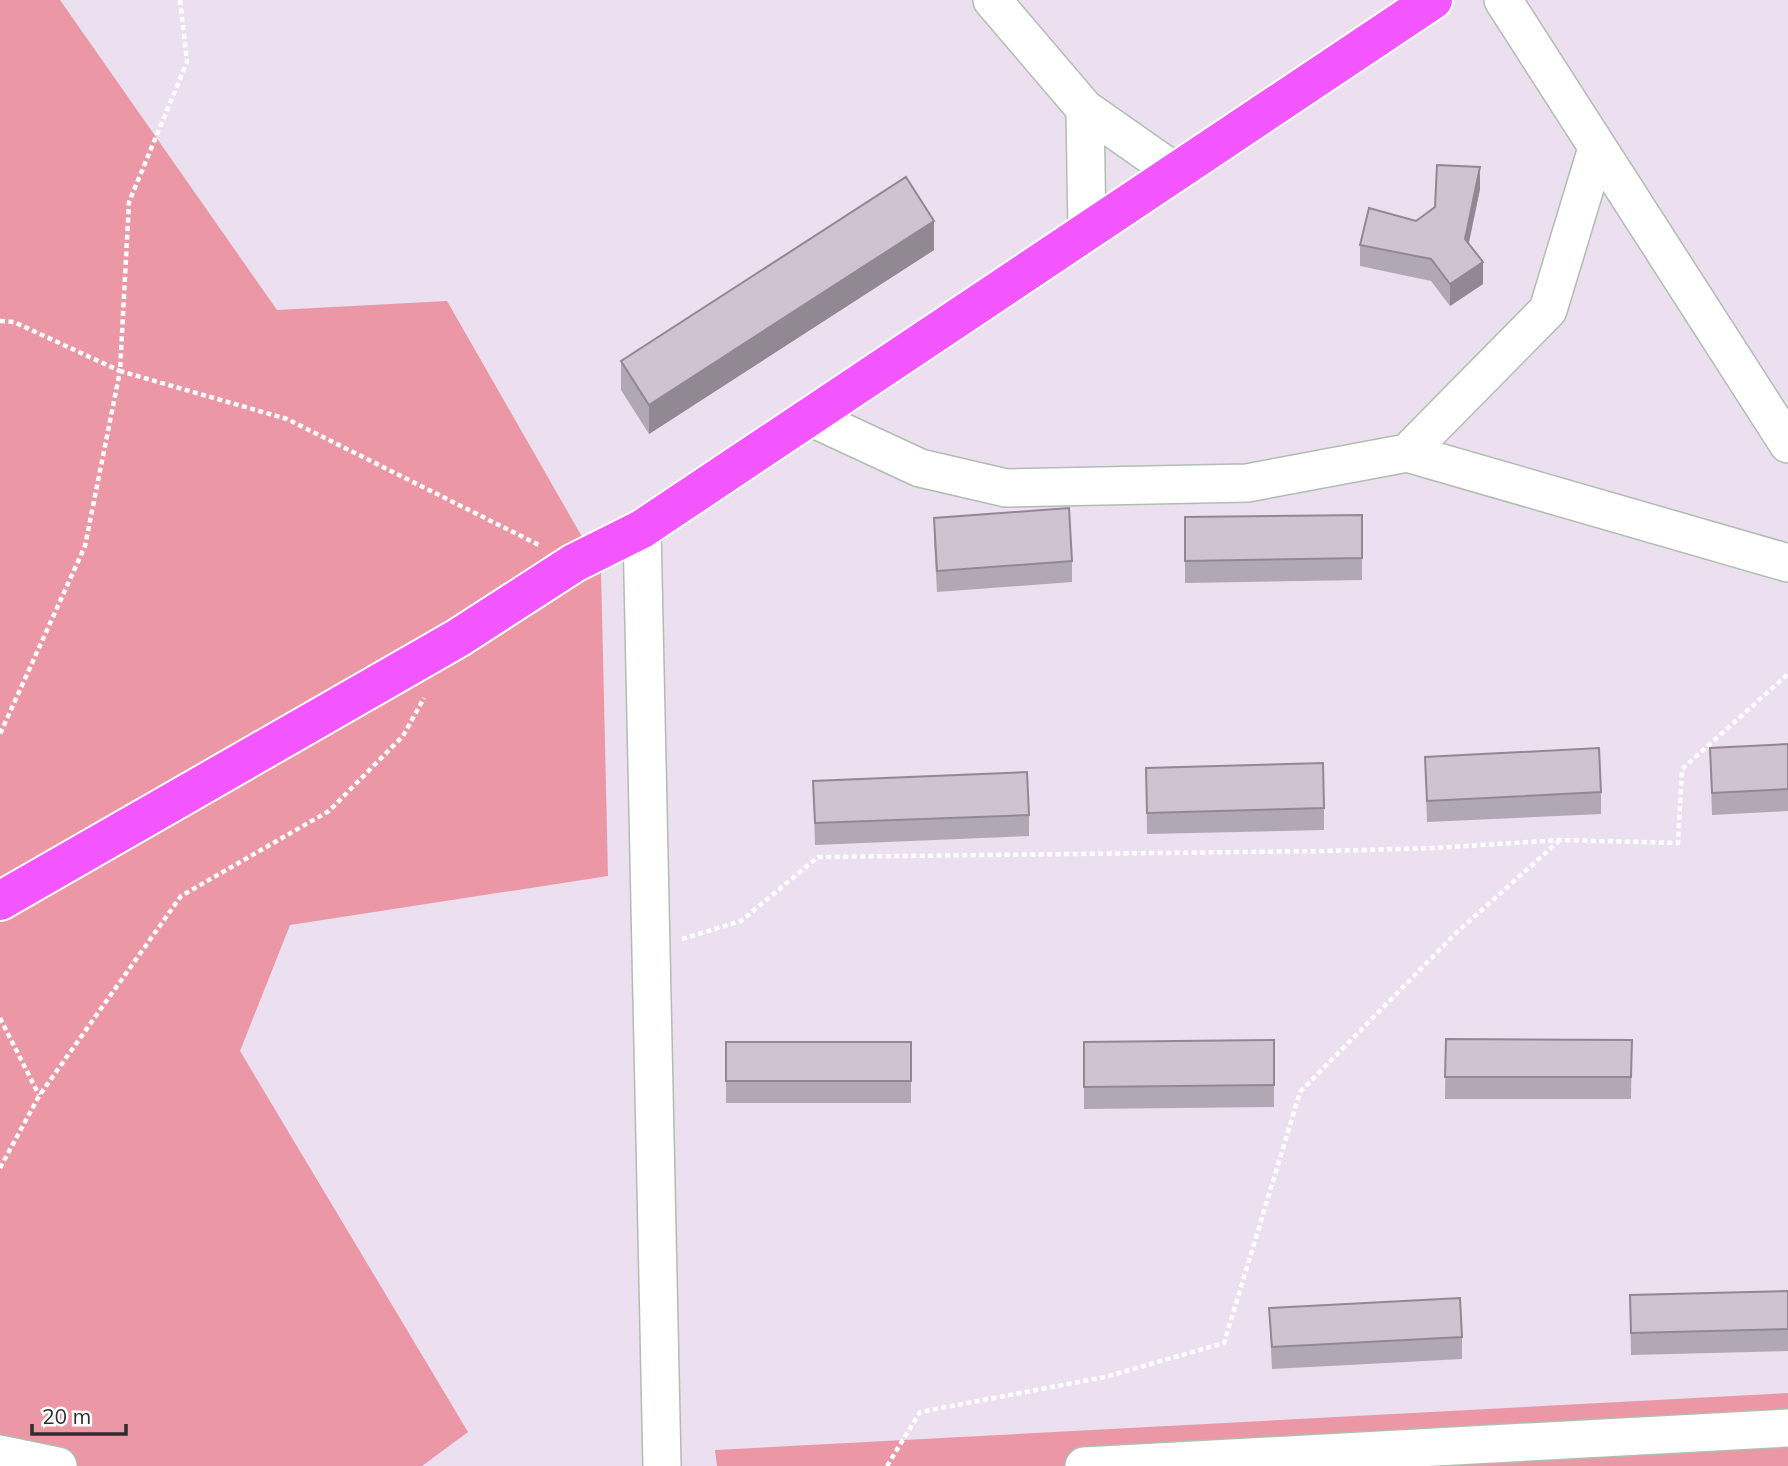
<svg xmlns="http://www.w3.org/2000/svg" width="1788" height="1466" viewBox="0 0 1788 1466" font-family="Mulish,sans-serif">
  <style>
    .green { fill: #eb97a6 }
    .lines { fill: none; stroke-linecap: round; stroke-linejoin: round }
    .minor-casing { stroke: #afbeaf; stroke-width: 40 }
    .major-casing { stroke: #fff; stroke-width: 42 }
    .path { stroke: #fff; stroke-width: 4.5; stroke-dasharray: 5 3.5; stroke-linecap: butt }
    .minor { stroke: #fff; stroke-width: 37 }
    .major { stroke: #f356fe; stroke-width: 38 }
    .wall { fill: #b2a8b5 }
    .shaded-wall { fill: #918893 }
    .building { fill: #cfc3d2; stroke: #918893; stroke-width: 2 }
  </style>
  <rect width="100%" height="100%" fill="#ebdff0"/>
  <path class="green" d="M0,0H60L277,310L447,301L601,570L608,876L290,925L240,1051L468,1432L422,1466H0Z
    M1788,1393V1466H717L715,1450Z"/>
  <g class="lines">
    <g class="minor-casing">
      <path id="minor" d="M992,0L1085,109L1175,172
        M1503,0L1788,444
        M1085,109L1087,232
        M810,417L920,468L1006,488L1247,483L1407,453L1788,563
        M1407,453L1548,310L1597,148
        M642,529L662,1466
        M0,1454L58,1466
        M1084,1466L1788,1428"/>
    </g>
    <g class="major-casing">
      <path id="major" d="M0,901L458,638L574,563L642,529L1433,0"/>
    </g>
    <path class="path" d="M180,0L187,62L129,202L120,371L287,419L539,545
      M0,321L14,322L120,371L85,546L0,734
      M682,939L741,921L818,857L1327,851L1435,848L1560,840L1678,843L1682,769L1788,674
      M0,1018L39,1095
      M0,1168L39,1096L181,896L329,811L403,736L424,698
      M887,1466L920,1412L1105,1377L1224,1343L1300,1092L1457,932L1559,841"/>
    <use href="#minor" class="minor"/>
    <use href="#major" class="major"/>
  </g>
  <path class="wall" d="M1480,189L1469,243L1483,284L1450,306L1431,281L1360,266V245L1416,221Z
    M934,250L649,434L621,390V361Z
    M1362,515V580L1185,583V517Z
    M934,518L1072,561V582L937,592L934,540Z
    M1788,744V811L1712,815L1710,748Z
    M1425,757L1601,792V814L1427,822Z
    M1146,768L1324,808V830L1147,834Z
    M813,781L1029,815V836L815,845Z
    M1446,1039L1632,1040L1631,1099H1445Z
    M1274,1040V1107L1084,1109V1042Z
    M726,1042H911V1103H726Z
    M1788,1291V1351L1631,1355L1630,1295Z
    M1269,1308L1462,1337V1359L1272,1369Z"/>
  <path class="shaded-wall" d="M1480,167V189L1465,260V239Z
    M934,221V250L649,434V405Z
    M1483,262V284L1450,306V284Z"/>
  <path class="building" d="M1437,165L1480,167L1465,239L1483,262L1450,284L1431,259L1360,245L1369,208L1416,221L1435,207Z
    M906,177L934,221L649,405L621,361Z
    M1069,508L1072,561L937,571L934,518Z
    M1362,515V558L1185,561V517Z
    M1788,744V789L1712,793L1710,748Z
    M1599,748L1601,792L1427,801L1425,757Z
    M1323,763L1324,808L1147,813L1146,768Z
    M1027,772L1029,815L815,823L813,781Z
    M1446,1039L1632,1040L1631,1077H1445Z
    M1274,1040V1085L1084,1087V1042Z
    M726,1042H911V1081H726Z
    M1788,1291V1329L1631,1333L1630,1295Z
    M1460,1298L1462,1337L1272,1347L1269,1308Z"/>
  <path d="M32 1424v10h94v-10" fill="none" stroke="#2e2e2e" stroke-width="3.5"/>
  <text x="42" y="1424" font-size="21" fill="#2e2e2e" stroke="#ffffff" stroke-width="5" paint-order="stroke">20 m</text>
</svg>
